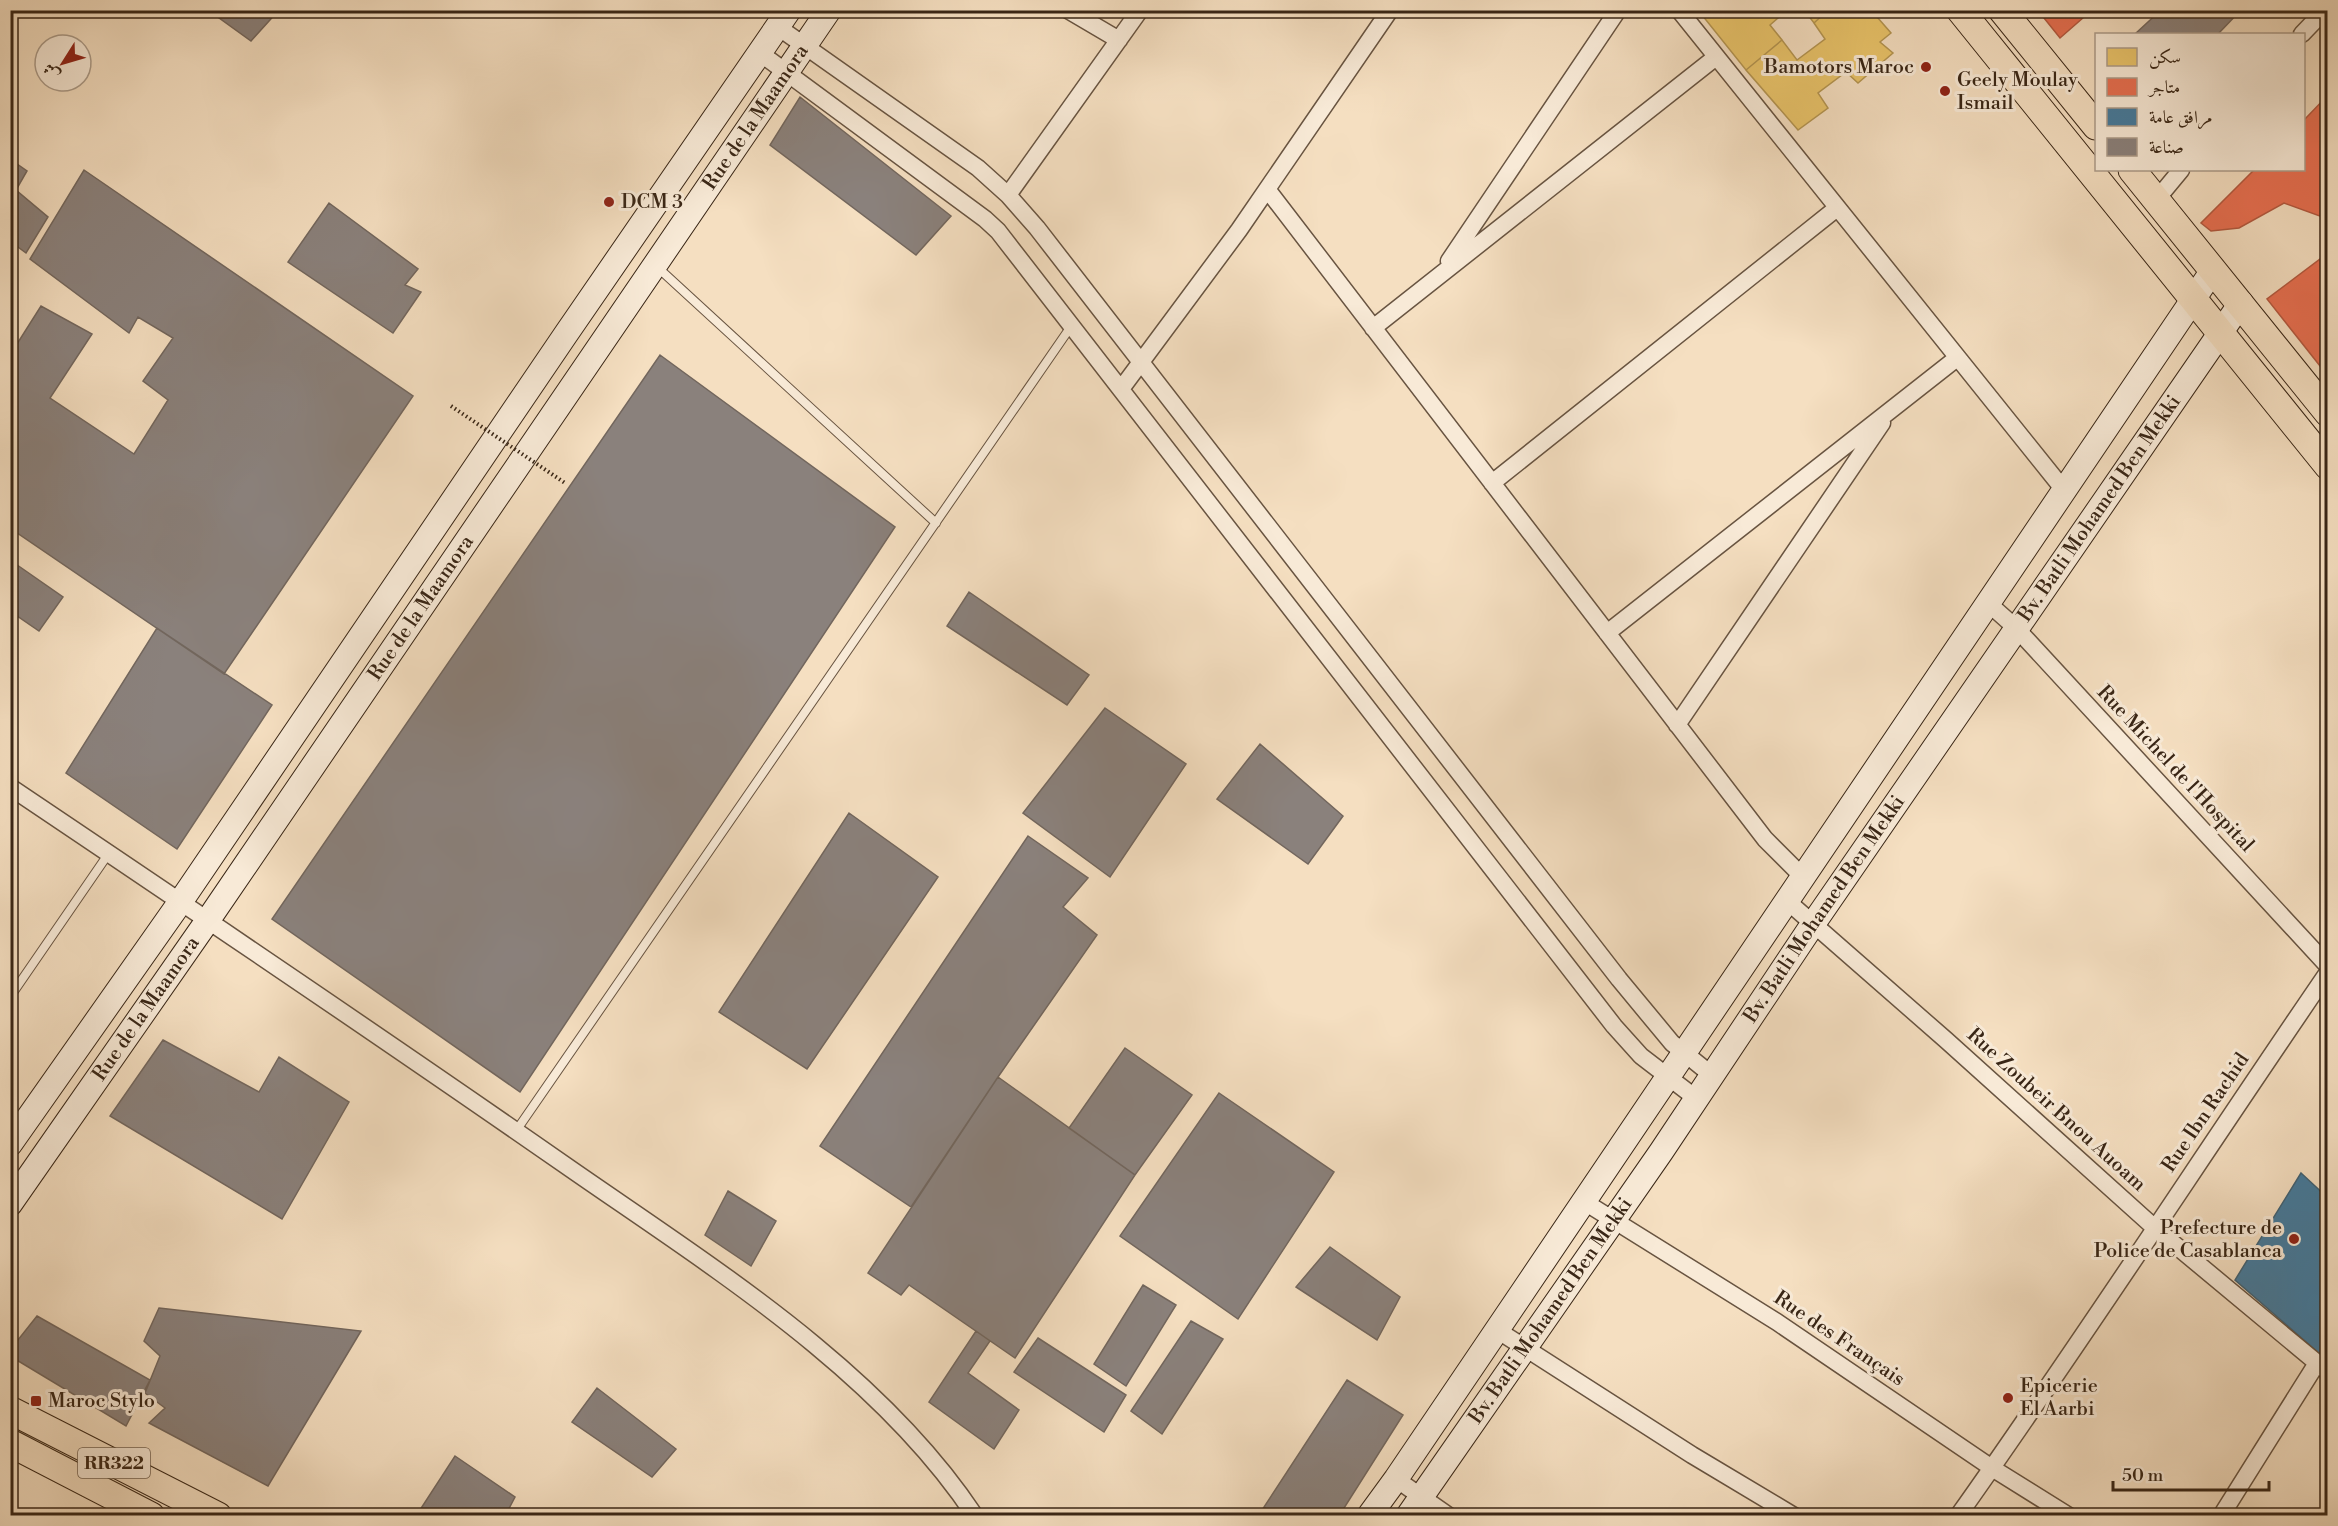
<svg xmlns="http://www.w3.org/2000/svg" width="2338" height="1526" viewBox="0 0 2338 1526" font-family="'Libre Bodoni',Amiri,serif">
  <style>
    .homes { fill: #e9c46a; stroke: #b49551; stroke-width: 1.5 }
    .shops { fill: #e76f51; stroke: #b3593f; stroke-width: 1.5 }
    .public { fill: #457b9d; stroke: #416274; stroke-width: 1.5 }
    .industry { fill: #8a817c; stroke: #72665d; stroke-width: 1.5 }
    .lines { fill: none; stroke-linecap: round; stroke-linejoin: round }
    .lane-casing { stroke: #685441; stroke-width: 10 }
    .street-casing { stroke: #685441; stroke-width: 19 }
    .secondary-casing { stroke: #392616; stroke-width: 26 }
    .primary-casing { stroke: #392616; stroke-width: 29 }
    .lane { stroke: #f8ead7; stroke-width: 8 }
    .street { stroke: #f8ead7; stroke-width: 16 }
    .secondary { stroke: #f8ead7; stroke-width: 24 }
    .primary { stroke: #f5dfc1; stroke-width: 27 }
    .path-bridge { stroke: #392616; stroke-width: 4; stroke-dasharray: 1.5 3; stroke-linecap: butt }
    .poi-dot { fill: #8f2418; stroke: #f8ead7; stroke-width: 2 }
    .labels { text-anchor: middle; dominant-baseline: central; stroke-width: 6; stroke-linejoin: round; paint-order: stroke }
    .shield { fill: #f8ead7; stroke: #726150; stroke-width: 1.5 }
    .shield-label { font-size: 18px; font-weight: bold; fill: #392616 }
    .poi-label { font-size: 20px; fill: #392616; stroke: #f8ead7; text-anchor: start }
    .street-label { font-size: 20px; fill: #392616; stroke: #f8ead7 }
  </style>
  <rect width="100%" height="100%" fill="#f5dfc1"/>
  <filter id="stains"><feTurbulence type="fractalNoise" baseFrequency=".00333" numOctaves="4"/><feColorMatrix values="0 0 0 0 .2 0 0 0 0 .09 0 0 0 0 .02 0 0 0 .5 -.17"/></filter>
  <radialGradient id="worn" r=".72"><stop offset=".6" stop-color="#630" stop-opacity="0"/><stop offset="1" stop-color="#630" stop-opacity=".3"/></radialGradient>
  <path class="homes" d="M1698,10H1787L1770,25L1782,40L1746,70Z
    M1804,10H1828L1814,23Z
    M1828,10H1871L1891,33L1880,42L1893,53L1858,83L1846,72L1818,93L1828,108L1798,130L1746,70L1782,40L1797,60L1825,39L1814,23Z"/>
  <path class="shops" d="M2043,10H2092L2060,38L2040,13Z
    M2328,95V219L2284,203L2239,228L2211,231L2201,223L2254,170H2304V120Z
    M2328,253V376L2267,299Z"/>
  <path class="public" d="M2301,1173L2328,1198V1361L2235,1280Z"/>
  <path class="industry" d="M208,10H279L251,41Z
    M2161,10H2241L2218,34H2135Z
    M800,97L951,216L916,255L770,145Z
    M10,159L27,171L16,190L48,217L26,253L10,241Z
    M84,170L413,396L224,674L10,528V355L41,306L92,334L50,398L134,454L168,400L143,381L173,338L138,317L129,333L30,259Z
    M329,203L418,269L405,285L421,292L393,333L288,262Z
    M660,355L895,527L520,1092L272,919Z
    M10,560L63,597L39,631L10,611Z
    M969,592L1089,675L1067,705L947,626Z
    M157,628L272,705L177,849L66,773Z
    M1105,708L1186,764L1110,877L1023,813Z
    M1260,744L1343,816L1308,864L1217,799Z
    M849,813L938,877L807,1069L719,1012Z
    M1028,836L1088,878L1063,907L1097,935L998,1077L911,1207L820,1146Z
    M163,1040L259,1092L279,1057L349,1102L282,1219L110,1116Z
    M1125,1048L1192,1095L1135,1175L1069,1128Z
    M998,1077L1135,1175L1015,1358L909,1285L901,1295L868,1273Z
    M1219,1093L1334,1172L1238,1319L1120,1236Z
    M728,1191L776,1221L751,1266L705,1235Z
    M1330,1247L1400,1297L1377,1340L1296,1287Z
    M1143,1285L1176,1305L1126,1386L1094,1364Z
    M159,1308L361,1331L268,1486L149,1423L165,1408L145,1393L160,1356L144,1341Z
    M37,1316L150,1380L126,1426L10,1356V1350Z
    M1191,1321L1223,1339L1162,1434L1131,1411Z
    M976,1331L990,1341L968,1373L1019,1410L994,1449L929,1402Z
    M1038,1338L1126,1395L1104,1432L1014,1372Z
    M1347,1380L1403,1415L1339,1516H1276L1264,1507Z
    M597,1388L676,1449L652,1477L572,1422Z
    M455,1456L515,1497L505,1516H416Z
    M1264,1507L1276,1516H1258Z"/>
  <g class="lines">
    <g class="lane-casing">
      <path id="lane" d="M655,265L936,523
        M10,997L109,853
        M516,1131L1072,325"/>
    </g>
    <g class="street-casing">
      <path id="street" d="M1068,10L1119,40
        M1679,10L2064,490
        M778,27L978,168L1008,195L1037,228L1619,979L1672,1043L1713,1076
        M2302,34L2325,10
        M760,53L985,219L998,231L1614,1026L1641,1056L1697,1099
        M1267,189L1765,839L1803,877
        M1008,195L1140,10
        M2157,199L2181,170
        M1449,261L1618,10
        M1373,328L1716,57
        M1121,389L1239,230L1390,10
        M1492,483L1837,208
        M1988,603L2016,628L2328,966
        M1607,633L1957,358
        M1677,725L1882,423
        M10,787C196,912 381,1037 565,1165C707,1264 878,1369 975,1516
        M1786,900L1946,1040L2156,1229L2328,1372
        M1583,1201L1777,1322L1992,1468L2069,1516
        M1497,1330L1692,1455L1794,1516
        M1396,1479L1449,1516
        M1958,1516C2085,1337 2204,1153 2328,972
        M2221,1516L2317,1363"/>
    </g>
    <g class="secondary-casing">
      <g id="secondary">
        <path d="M10,1144L181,901L566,334L789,10"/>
        <path id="s1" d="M10,1204L208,920L829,10"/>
        <path d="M1369,1516L1396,1479L1524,1290L2213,270"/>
        <path id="s2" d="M1408,1516L1661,1152L1813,924L2241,303"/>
      </g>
    </g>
    <g class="primary-casing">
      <path id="primary" d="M1960,10L2328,466
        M2002,10L2096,126
        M2132,170L2328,413
        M10,1410L218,1516
        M10,1443L151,1516"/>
    </g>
    <use href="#lane" class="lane"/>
    <use href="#street" class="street"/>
    <use href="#secondary" class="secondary"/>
    <use href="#primary" class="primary"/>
    <path class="path-bridge" d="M451,406L565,483"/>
  </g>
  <g class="poi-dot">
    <circle cx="1926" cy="67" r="6"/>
    <circle cx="1945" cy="91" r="6"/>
    <circle cx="609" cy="202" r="6"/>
    <circle cx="2294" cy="1239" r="6"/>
    <circle cx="2008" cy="1398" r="6"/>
    <rect x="30" y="1395" width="12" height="12" rx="3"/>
  </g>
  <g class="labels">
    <rect class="shield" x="78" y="1448" width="72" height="30" rx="4.5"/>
    <g class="shield-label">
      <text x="114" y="1463">RR322</text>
    </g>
    <g class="poi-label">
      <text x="1914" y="67" text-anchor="end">Bamotors Maroc</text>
      <text x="1957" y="80">Geely Moulay<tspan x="1957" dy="23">Ismail</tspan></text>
      <text x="621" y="202">DCM 3</text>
      <text x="2282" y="1228" text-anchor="end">Prefecture de<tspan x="2282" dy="23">Police de Casablanca</tspan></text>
      <text x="2020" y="1386">Epicerie<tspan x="2020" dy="23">El Aarbi</tspan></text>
      <text x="48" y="1401">Maroc Stylo</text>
    </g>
    <g class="street-label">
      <text stroke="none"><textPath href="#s1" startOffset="1318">Rue de la Maamora</textPath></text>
      <text stroke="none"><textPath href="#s2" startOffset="1222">Bv. Batli Mohamed Ben Mekki</textPath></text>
      <text stroke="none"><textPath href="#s1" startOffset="724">Rue de la Maamora</textPath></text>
      <text transform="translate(2175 769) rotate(47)">Rue Michel de l'Hospital</text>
      <text stroke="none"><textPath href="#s2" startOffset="736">Bv. Batli Mohamed Ben Mekki</textPath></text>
      <text stroke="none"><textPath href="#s1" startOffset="238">Rue de la Maamora</textPath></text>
      <text transform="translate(2056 1110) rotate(42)">Rue Zoubeir Bnou Auoam</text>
      <text transform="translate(2206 1113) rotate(-56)">Rue Ibn Rachid</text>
      <text stroke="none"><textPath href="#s2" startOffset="250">Bv. Batli Mohamed Ben Mekki</textPath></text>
      <text transform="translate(1839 1339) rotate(34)">Rue des Français</text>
    </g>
  </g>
  <rect width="2338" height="1526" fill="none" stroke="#f5dfc1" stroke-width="36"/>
  <rect x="12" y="12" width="2314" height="1502" fill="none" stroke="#392616" stroke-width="3"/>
  <rect x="18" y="18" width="2302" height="1490" fill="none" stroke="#392616" stroke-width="1.5"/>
  <rect x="2095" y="33" width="210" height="138" fill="#f8ead7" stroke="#ac9c8a" stroke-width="1.5"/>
  <rect x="2107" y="48" width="30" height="18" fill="#e9c46a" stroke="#ac9c8a" stroke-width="1.5"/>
  <text x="2149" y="63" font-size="18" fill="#392616">سكن</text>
  <rect x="2107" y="78" width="30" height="18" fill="#e76f51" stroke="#ac9c8a" stroke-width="1.5"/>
  <text x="2149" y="93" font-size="18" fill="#392616">متاجر</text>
  <rect x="2107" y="108" width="30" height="18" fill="#457b9d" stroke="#ac9c8a" stroke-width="1.5"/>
  <text x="2149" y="123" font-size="18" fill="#392616">مرافق عامة</text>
  <rect x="2107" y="138" width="30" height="18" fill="#8a817c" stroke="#ac9c8a" stroke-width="1.5"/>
  <text x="2149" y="153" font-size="18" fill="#392616">صناعة</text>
  <g transform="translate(63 63) rotate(233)"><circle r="28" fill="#f8ead7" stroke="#ac9c8a" stroke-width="1.5"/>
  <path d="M0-4.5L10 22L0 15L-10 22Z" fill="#8f2418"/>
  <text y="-9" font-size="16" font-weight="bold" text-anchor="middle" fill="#392616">ش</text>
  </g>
  <path d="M2113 1481v9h156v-9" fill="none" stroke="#392616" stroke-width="3"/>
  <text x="2122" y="1481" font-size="18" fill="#392616" stroke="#f8ead7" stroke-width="4.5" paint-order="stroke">50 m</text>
  <rect width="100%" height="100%" filter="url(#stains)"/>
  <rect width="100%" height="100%" fill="url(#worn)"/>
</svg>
